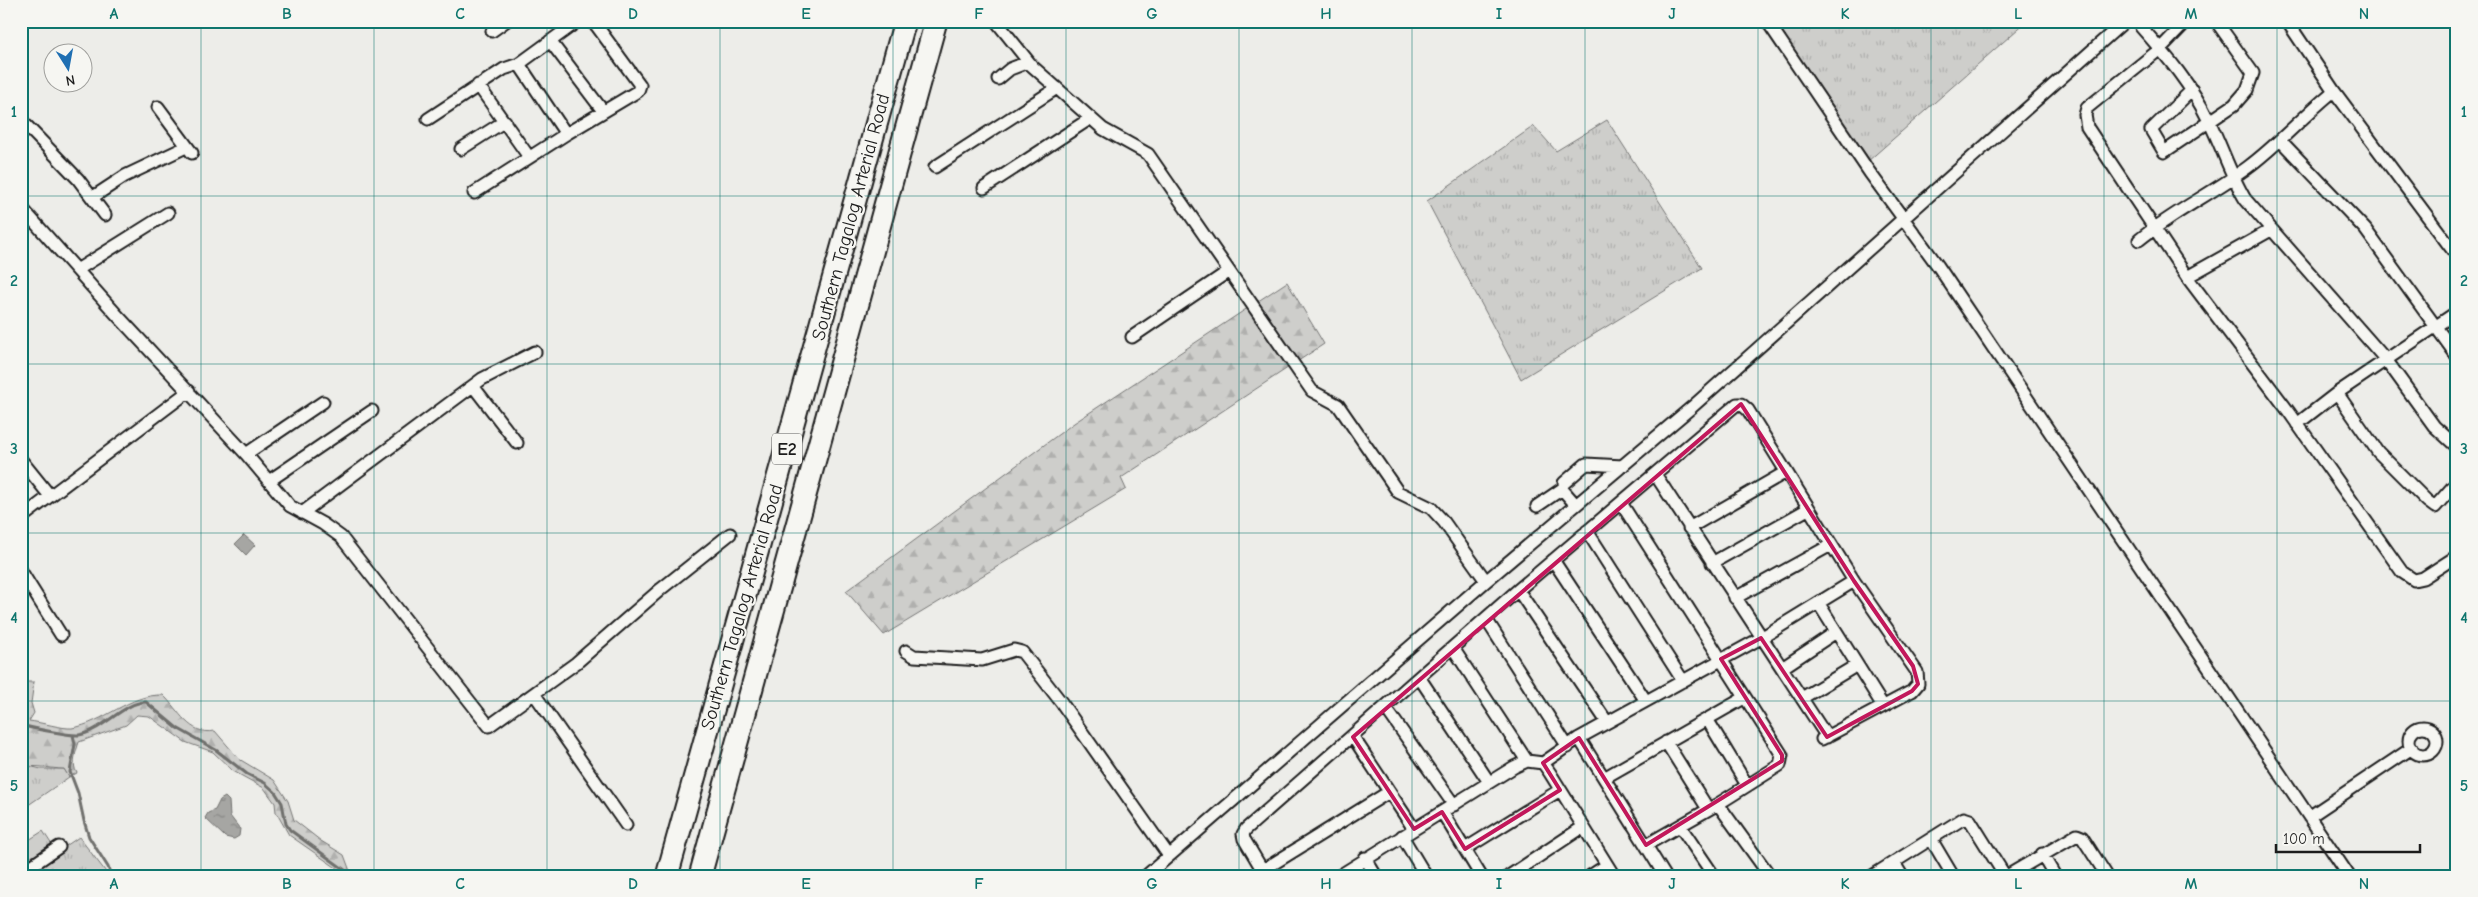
<svg xmlns="http://www.w3.org/2000/svg" width="2478" height="897" viewBox="0 0 2478 897" font-family="'Comic Neue',sans-serif">
  <style>
    .grass { fill: url(#grass-tufts); stroke: #757574 }
    .forest { fill: url(#forest-firs); stroke: #757574 }
    .water { fill: url(#water-ripples); stroke: #6f6f6d }
    .lines { fill: none; stroke-linecap: round; stroke-linejoin: round }
    .stream { stroke: #6f6f6d; stroke-width: 3 }
    .minor-casing { stroke: #1c1c1c; stroke-width: 15 }
    .motorway-casing { stroke: #1c1c1c; stroke-width: 25 }
    .minor { stroke: #f6f6f2; stroke-width: 11 }
    .motorway { stroke: #f6f6f2; stroke-width: 21 }
    .marked { fill: none; stroke: #c2185b; stroke-width: 4; stroke-linejoin: round }
    .grid { fill: none; stroke: #0f766e; stroke-width: 1; stroke-opacity: 0.55 }
    .labels { text-anchor: middle; dominant-baseline: central; stroke-width: 4.5; stroke-linejoin: round; paint-order: stroke }
    .shield { fill: #f6f6f2; stroke: #5d5d5c; stroke-width: 1 }
    .shield-label { font-size: 18px; font-weight: bold; fill: #1c1c1c }
    .street-label { font-size: 19px; fill: #1c1c1c; stroke: #f6f6f2 }
    .neatline { fill: none; stroke: #0f766e; stroke-width: 2 }
    .grid-label { font-size: 16px; text-anchor: middle; font-weight: bold; fill: #0f766e }
  </style>
  <defs>
    <pattern id="grass-tufts" width="24" height="20" patternUnits="userSpaceOnUse" patternTransform="scale(1.25)"><rect width="24" height="20" fill="#cececb"/><path d="M3 7l-1-3M5 7V3M7 7l1-3M15 17l-1-3M17 17v-4M19 17l1-3" fill="none" stroke="#b0b0ae"/></pattern>
    <pattern id="forest-firs" width="22" height="20" patternUnits="userSpaceOnUse" patternTransform="scale(1.25)"><rect width="22" height="20" fill="#cececb"/><path d="M5 1l3.5 6h-7zM16 11l3.5 6h-7z" fill="#b0b0ae"/></pattern>
    <pattern id="water-ripples" width="26" height="14" patternUnits="userSpaceOnUse" patternTransform="scale(1.25)"><rect width="26" height="14" fill="#a6a6a3"/><path d="M2 4q2-2 4 0t4 0M15 11q2-2 4 0t4 0" fill="none" stroke="#868684"/></pattern>
  </defs>
  <rect width="100%" height="100%" fill="#edede9"/>
  <filter id="ink" filterUnits="userSpaceOnUse"><feTurbulence type="fractalNoise" baseFrequency=".02" numOctaves="2"/><feDisplacementMap in="SourceGraphic" scale="10" xChannelSelector="R" yChannelSelector="G"/><feConvolveMatrix kernelMatrix="1 2 1 2 8 2 1 2 1" color-interpolation-filters="sRGB"/></filter>
  <g filter="url(#ink)">
    <path class="grass" d="M1770,21H2027L1867,162Z
      M1607,120L1702,268L1521,379L1427,201L1534,126L1556,151Z
      M29,766L41,769H64L69,777L21,810V768Z
      M43,831L54,848L21,871V845Z
      M79,837L109,876H22Z"/>
    <path class="forest" d="M1287,282L1324,344L1121,478L1126,489L884,635L846,591L1074,423Z
      M26,682H34L31,703L34,713L29,721C40,722 63,729 72,728C104,723 129,694 163,695C179,710 189,736 215,731L239,759L274,780L288,801L294,820L321,841L344,855L350,871L363,876H348L289,835L276,812L275,803L264,788L233,771L213,752L185,742L149,716L137,715L126,725L79,742C76,752 71,764 77,773L69,777L64,769C51,769 34,764 21,768V687Z"/>
    <path class="water" d="M244,535L255,545L246,555L235,544Z
      M225,797L229,801L230,816L240,829L239,836L234,839L225,837L205,818L208,813L215,810L220,800Z"/>
    <g class="lines">
      <path class="stream" d="M21,725C30,728 71,736 79,735C101,732 125,701 146,702L177,728L216,750L247,774L265,783L275,792L282,803L286,824L290,830L353,876
        M73,735L75,744L70,772L78,793L84,821L89,837L108,867L111,876"/>
      <g class="minor-casing">
        <path id="minor" d="M996,21L1032,66L1103,129L1148,154L1312,391L1338,405L1398,492L1431,508L1444,522L1486,581
          M1767,21L1870,173L1938,266L2349,876
          M2187,21L2160,49L2087,108L2085,115L2087,127L2187,277L2289,412L2402,572L2414,580L2423,578L2457,556
          M2287,21L2334,91L2457,256
          M2141,27C2167,56 2192,86 2209,121C2222,147 2230,174 2245,199L2387,361L2434,426L2457,447
          M492,31L506,21
          M550,41L603,111
          M519,64L566,134
          M998,79L1010,69L1028,62
          M478,85L529,157
          M2192,90L2151,130L2164,152L2234,105L2247,90L2253,73L2216,21
          M158,107L192,153
          M428,119L504,69L519,64L578,21
          M21,120L78,179L105,215
          M2281,141L2365,229L2457,356
          M461,149L505,121
          M935,167L1057,88
          M984,188L1091,118
          M474,193L566,134L638,91L640,85L596,25L589,21
          M93,197L125,176L186,147
          M21,207L117,315L246,454L290,506L323,524L341,537L489,726L576,663L661,589L730,534
          M2139,240C2173,212 2213,193 2248,167C2279,144 2304,115 2334,91
          M77,270L168,213
          M2187,277L2271,230
          M1132,337L1229,271
          M473,386L517,443
          M2337,393L2378,452L2427,501L2435,507L2457,482
          M2297,424L2337,393L2457,312
          M246,454L323,402
          M21,460L50,496
          M1655,474L1827,737
          M269,481L372,411
          M1564,483L1586,464L1623,466
          M1621,503L1782,755L1780,765L1718,804L1646,845
          M1537,506L1562,489L1576,505
          M302,513L482,379L535,352
          M21,518L189,391
          M1689,528L1786,472
          M1587,531L1683,681
          M1553,560L1646,701
          M1712,563L1808,509
          M21,571L29,584L21,589
          M29,584L61,635
          M1518,590L1607,722
          M1735,598L1831,545
          M1819,604L1883,706
          M1486,619L1568,747
          M1453,648L1527,761
          M906,651L914,656L982,660L1014,650L1022,652L1061,702L1169,856
          M1782,668L1836,632
          M1419,677L1489,782
          M535,695L626,825
          M1802,698L1857,665
          M1385,707L1454,805
          M1707,719L1747,785
          M2409 741a14 14 0 1 1 28 0a14 14 0 1 1-28 0Z
          M1353,737L1414,829
          M1579,738L1665,876
          M1666,742L1708,809
          M1543,763L1579,738L1761,638L1854,581
          M1604,778L1744,698
          M1718,804L1770,876
          M1442,812L1481,876
          M2309,817L2412,748
          M1680,826L1714,876
          M1402,836L1426,876
          M1931,839L1953,876
          M1465,849L1560,790
          M2042,854L2055,876
          M1365,858L1376,876
          M1894,863L1902,876
          M1263,870L1389,792
          M21,873L59,847
          M1146,876L1486,581L1692,407L2125,21
          M1266,876L1244,839L1243,834L1246,829L1518,590L1737,404H1741L1748,410L1854,581L1917,672L1918,684L1912,691L1822,739
          M1339,876L1514,767L1527,761L1543,763L1550,773L1614,876
          M1509,876L1583,827
          M1590,876L1607,865
          M1872,876L1964,818L1970,820L2005,876
          M2007,876L2077,835L2082,837L2107,876"/>
      </g>
      <g class="motorway-casing">
        <path id="motorway" d="M667,876L905,21
          M700,876L936,21"/>
      </g>
      <use href="#minor" class="minor"/>
      <use href="#motorway" class="motorway"/>
    </g>
  </g>
  <path class="marked" d="M1741,404L1854,581L1913,666L1918,684L1912,691L1827,737L1761,638L1721,659L1782,755V761L1646,845L1579,738L1543,763L1560,790L1465,849L1442,812L1414,829L1353,737Z"/>
  <path class="grid" d="M201,21V876M374,21V876M547,21V876M720,21V876M893,21V876M1066,21V876M1239,21V876M1412,21V876M1585,21V876M1758,21V876M1931,21V876M2104,21V876M2277,21V876M21,196H2457M21,364H2457M21,533H2457M21,701H2457"/>
  <g class="labels">
    <rect class="shield" x="772" y="433.5" width="30" height="31" rx="4"/>
    <g class="shield-label">
      <text x="787" y="449">E2</text>
    </g>
    <g class="street-label">
      <text transform="translate(851 217) rotate(-75)">Southern Tagalog Arterial Road</text>
      <text transform="translate(742 607) rotate(-74)">Southern Tagalog Arterial Road</text>
    </g>
  </g>
  <rect width="2478" height="897" fill="none" stroke="#f6f6f2" stroke-width="55"/>
  <g transform="translate(68 68) rotate(169)"><circle r="24" fill="#f6f6f2" stroke="#9f9f9c"/>
  <path d="M0-4L9 19L0 12L-9 19Z" fill="#1f6fb2"/>
  <text y="-8" font-size="14" font-weight="bold" text-anchor="middle" fill="#1c1c1c">N</text>
  </g>
  <path d="M2276 844v8h144v-8" fill="none" stroke="#1c1c1c" stroke-width="2.5"/>
  <text x="2283" y="844" font-size="15" fill="#1c1c1c" stroke="#f6f6f2" stroke-width="4" paint-order="stroke">100 m</text>
  <rect x="28" y="28" width="2422" height="842" class="neatline"/>
  <g class="grid-label">
    <text x="114" y="19">A</text>
    <text x="287" y="19">B</text>
    <text x="460" y="19">C</text>
    <text x="633" y="19">D</text>
    <text x="806" y="19">E</text>
    <text x="979" y="19">F</text>
    <text x="1152" y="19">G</text>
    <text x="1326" y="19">H</text>
    <text x="1499" y="19">I</text>
    <text x="1672" y="19">J</text>
    <text x="1845" y="19">K</text>
    <text x="2018" y="19">L</text>
    <text x="2191" y="19">M</text>
    <text x="2364" y="19">N</text>
    <text x="14" y="117">1</text>
    <text x="2464" y="117">1</text>
    <text x="14" y="286">2</text>
    <text x="2464" y="286">2</text>
    <text x="14" y="454">3</text>
    <text x="2464" y="454">3</text>
    <text x="14" y="623">4</text>
    <text x="2464" y="623">4</text>
    <text x="14" y="791">5</text>
    <text x="2464" y="791">5</text>
    <text x="114" y="889">A</text>
    <text x="287" y="889">B</text>
    <text x="460" y="889">C</text>
    <text x="633" y="889">D</text>
    <text x="806" y="889">E</text>
    <text x="979" y="889">F</text>
    <text x="1152" y="889">G</text>
    <text x="1326" y="889">H</text>
    <text x="1499" y="889">I</text>
    <text x="1672" y="889">J</text>
    <text x="1845" y="889">K</text>
    <text x="2018" y="889">L</text>
    <text x="2191" y="889">M</text>
    <text x="2364" y="889">N</text>
  </g>
</svg>
